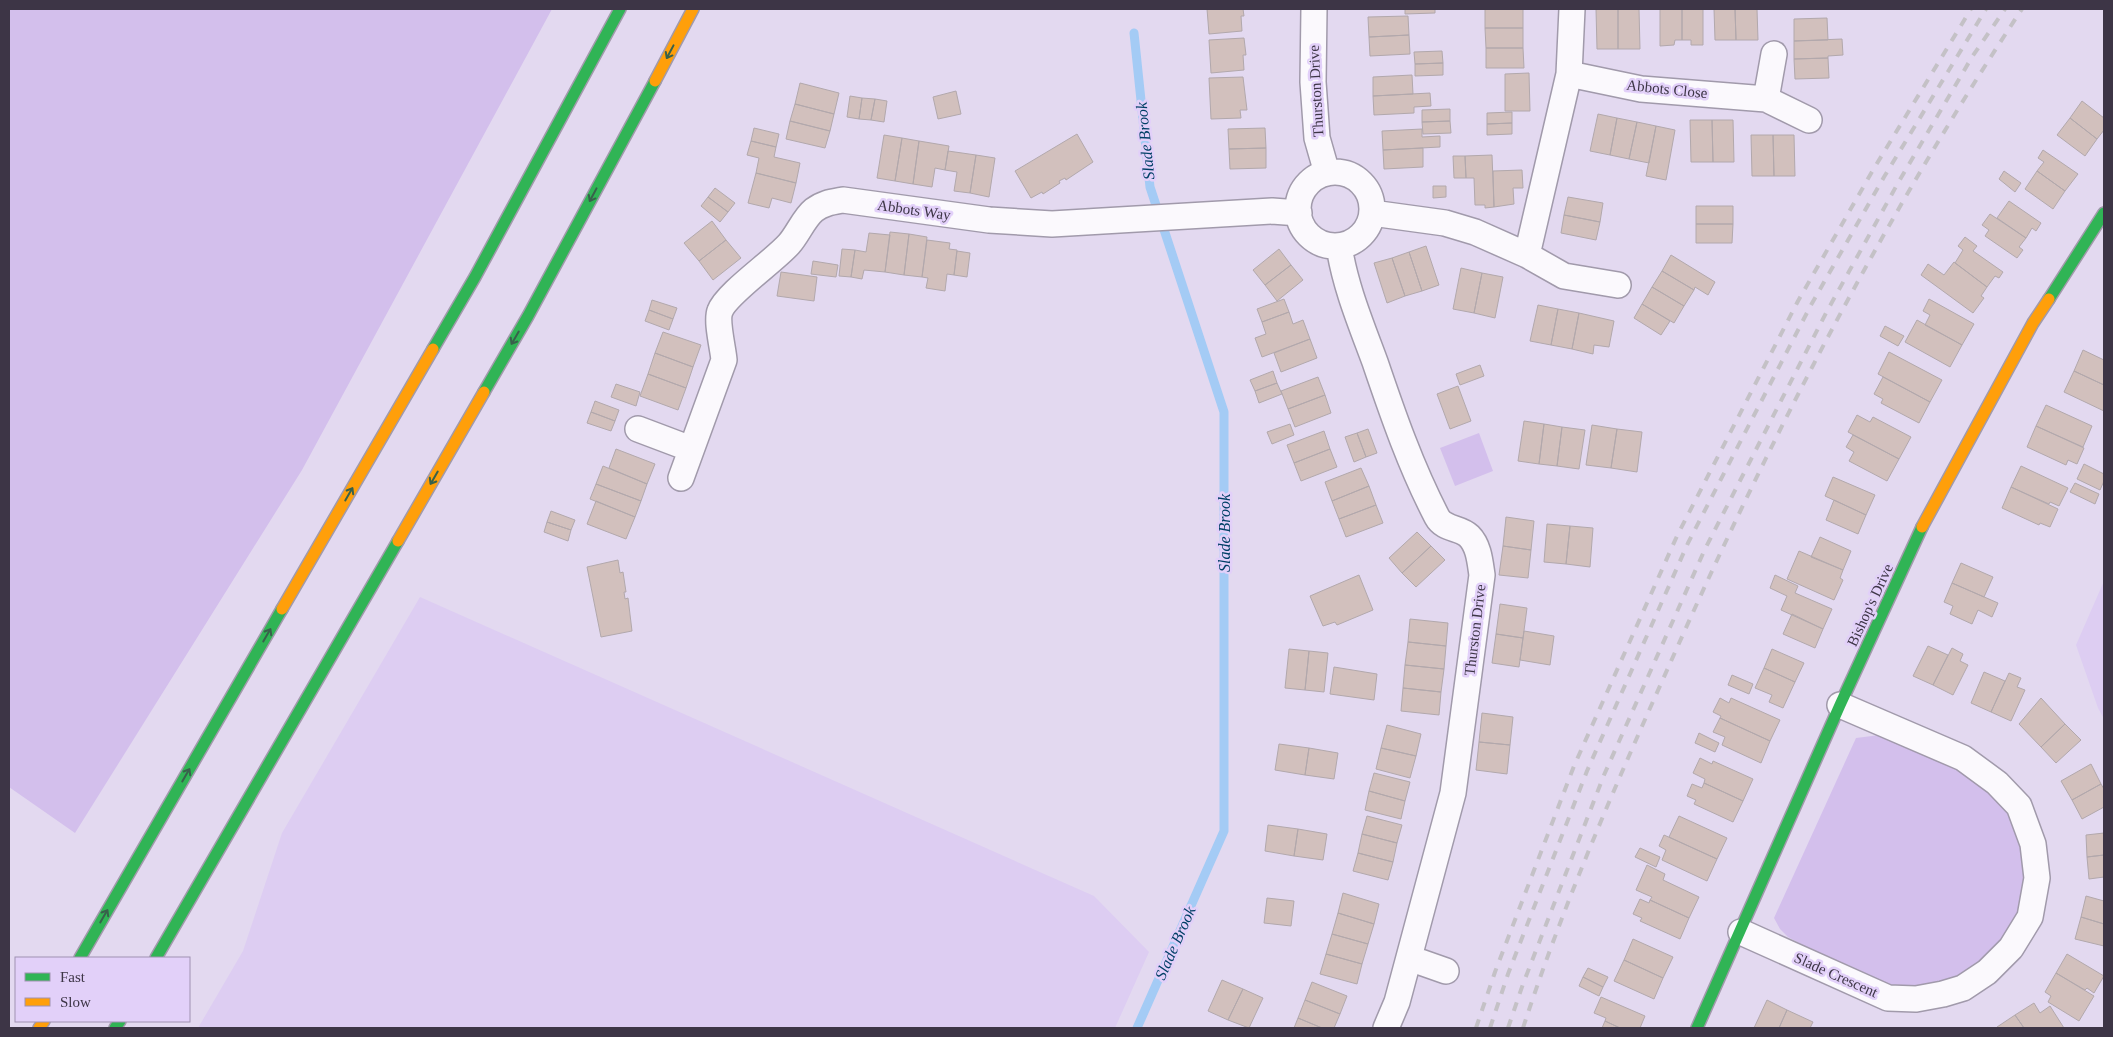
<svg xmlns="http://www.w3.org/2000/svg" width="2113" height="1037" viewBox="0 0 2113 1037" font-family="Georgia,serif">
  <style>
    .built { fill: #ddcdf2 }
    .green { fill: #d3bfec }
    .lines { fill: none; stroke-linecap: round; stroke-linejoin: round }
    .stream { stroke: #a4cbf5; stroke-width: 9 }
    .building { fill: #d2c0bd; stroke: #b2a8ac }
    .street-casing { stroke: #a19aab; stroke-width: 28 }
    .fast-casing { stroke: #a19aab; stroke-width: 14 }
    .slow-casing { stroke: #a19aab; stroke-width: 14 }
    .street { stroke: #fbf9fd; stroke-width: 25 }
    .fast { stroke: #30b455; stroke-width: 11 }
    .slow { stroke: #ff9f0a; stroke-width: 11 }
    .rail { stroke: #c4c1c6; stroke-width: 4; stroke-dasharray: 9 9; stroke-linecap: butt }
    .oneway { stroke: #38614b }
    .labels { text-anchor: middle; dominant-baseline: central; stroke-width: 5; stroke-linejoin: round; paint-order: stroke }
    .street-label { font-size: 15px; fill: #3d3546; stroke: #e2d0f9 }
    .water-label { font-size: 16px; font-style: italic; fill: #003f66; stroke: #e2d0f9 }
  </style>
  <rect width="100%" height="100%" fill="#e3d9f0"/>
  <path class="built" d="M2104,581V719L2098,708L2076,645Z
    M420,597L1094,896L1149,952L1115,1028H198L243,951L282,833Z"/>
  <path class="green" d="M9,9H552L302,470L75,833L9,787Z
    M1479,433L1493,471L1455,486L1440,448Z
    M1880,735C1922,754 1970,769 2001,804C2041,850 2028,923 1984,961C1970,973 1952,979 1936,983C1924,986 1910,989 1898,987C1859,980 1822,955 1788,937L1780,929L1774,918L1856,738Z"/>
  <g class="lines">
    <path class="stream" d="M1134,33L1150,187L1224,412V831L1137,1028"/>
  </g>
  <path class="building" d="M1207,9H1243L1244,16H1241L1242,31L1209,34Z
    M1405,9H1435V13L1405,14Z
    M1485,9H1523V28H1485Z
    M1596,9H1618V49H1597Z
    M1618,9H1639L1640,49H1618Z
    M1660,9H1682V40H1675L1674,45L1660,46Z
    M1682,9H1703V45H1691V40H1682Z
    M1714,9H1735L1736,40H1715Z
    M1735,9H1757L1758,40H1736Z
    M1408,16L1409,35L1369,37L1368,17Z
    M1827,18L1828,40L1794,41V19Z
    M1485,28H1523V48H1486Z
    M1409,35L1410,54L1370,56L1369,37Z
    M1244,38L1246,55H1243L1244,70L1211,73L1209,40Z
    M1842,39L1843,55L1828,56V58L1794,59V41Z
    M1486,48H1523L1524,68H1486Z
    M1442,51L1443,63L1415,64L1414,52Z
    M1828,58L1829,78L1795,79L1794,59Z
    M1443,63V75L1415,76V64Z
    M1529,73L1530,111H1505V74Z
    M1412,75L1413,94L1373,96V77Z
    M1243,77L1247,110H1240L1241,118L1211,119L1209,78Z
    M800,83L839,93L834,114L795,104Z
    M956,91L961,114L938,119L933,97Z
    M1430,93L1431,106L1414,107V113L1374,115L1373,96Z
    M850,96L862,98L859,119L847,117Z
    M862,98L875,99L871,120L859,119Z
    M875,99L887,101L884,122L871,120Z
    M2082,101L2104,118V130L2097,139L2070,118Z
    M795,104L834,114L830,131L790,121Z
    M1450,109V121L1422,122V110Z
    M1512,112V123L1487,124V113Z
    M1598,114L1617,118L1610,155L1590,151Z
    M1617,118L1637,122L1629,159L1610,155Z
    M2070,118L2097,139L2085,156L2057,135Z
    M1690,120H1712L1713,162H1691Z
    M1712,120H1733L1734,162H1713Z
    M790,121L830,131L825,148L786,139Z
    M1450,121L1451,133L1423,134L1422,122Z
    M1637,122L1656,126L1649,163L1629,159Z
    M1512,123V134L1487,135V124Z
    M1656,126L1675,130L1666,180L1646,176Z
    M754,128L779,134L776,147L751,141Z
    M1265,128L1266,148L1229,149L1228,129Z
    M1422,129V137L1440,136V147L1383,150L1382,131Z
    M1077,134L1093,162L1066,180L1065,178L1059,181L1060,183L1043,194L1042,192L1031,198L1015,171Z
    M884,135L902,138L895,181L877,178Z
    M1751,135H1773L1774,176H1752Z
    M1773,135H1794L1795,176H1774Z
    M902,138L919,141L913,184L895,181Z
    M751,141L776,147L774,157L800,163L796,183L756,173L759,158L747,155Z
    M919,141L949,146L945,170L935,168L932,187L913,184Z
    M1266,148V168L1230,169L1229,149Z
    M1423,148V167L1384,169L1383,150Z
    M2043,150L2078,174L2065,191L2037,171L2044,162L2038,158Z
    M948,151L976,155L970,193L954,191L957,172L945,170Z
    M976,155L995,158L989,197L970,193Z
    M1492,155L1494,207L1485,208V205H1475L1474,178H1466L1465,156Z
    M1453,156H1465L1466,178H1454Z
    M1522,170L1523,188H1513L1514,204L1494,207L1493,171Z
    M2004,171L2021,183L2015,192L1999,179Z
    M2037,171L2065,191L2053,209L2025,189Z
    M756,173L796,183L791,203L772,198L769,208L748,203Z
    M1433,186H1446V197L1433,198Z
    M715,188L735,203L728,212L708,197Z
    M708,197L728,212L720,222L701,206Z
    M1568,197L1603,203L1600,222L1564,215Z
    M2009,201L2041,223L2036,231L2032,228L2026,238L1997,218Z
    M1696,206H1733V224H1696Z
    M1990,214L2026,238L2019,247L2023,250L2017,258L1985,236L1989,230L1982,225Z
    M1564,215L1600,222L1596,240L1561,233Z
    M712,221L726,240L699,261L684,243Z
    M1696,224H1733L1732,243H1696Z
    M890,232L909,234L904,275L885,272Z
    M869,233L890,235L885,272L864,270L862,279L851,277L855,250L866,252Z
    M909,234L927,237L922,277L904,275Z
    M1965,237L1977,246L1973,251L2003,272L1999,278L1995,276L1987,287L1955,263L1963,250L1958,246Z
    M726,240L741,258L713,280L699,261Z
    M927,240L950,243L949,249L957,250L954,275L947,274L945,291L926,288L928,278L922,277Z
    M1426,246L1439,285L1422,291L1409,252Z
    M842,249L855,250L851,277L839,276Z
    M1279,249L1291,265L1265,285L1253,270Z
    M957,251L970,253L967,277L954,275Z
    M1409,252L1422,291L1405,296L1392,258Z
    M1671,255L1715,282L1708,295L1695,287L1694,290L1662,271Z
    M1392,258L1405,296L1387,303L1374,263Z
    M813,261L838,265L836,277L811,274Z
    M1954,262L1987,287L1981,296L1984,298L1973,313L1921,275L1928,264L1944,275Z
    M1291,265L1303,280L1277,301L1265,285Z
    M1461,268L1482,273L1474,313L1453,309Z
    M1662,271L1694,290L1684,306L1652,287Z
    M781,272L817,277L814,301L777,296Z
    M1482,273L1503,277L1495,318L1474,313Z
    M1652,287L1684,306L1674,323L1642,304Z
    M1284,299L1289,312L1262,322L1257,309Z
    M1929,299L1974,324L1962,345L1925,325L1930,315L1923,311Z
    M652,300L677,308L673,319L649,310Z
    M1642,304L1670,321L1661,335L1634,318Z
    M1538,305L1558,309L1551,345L1530,341Z
    M1558,309L1579,313L1572,349L1551,345Z
    M649,310L673,319L669,330L645,321Z
    M1289,312L1293,324L1303,320L1310,339L1262,357L1255,338L1266,334L1262,322Z
    M1579,313L1614,321L1609,347L1594,345L1593,354L1572,349Z
    M1917,320L1962,345L1950,367L1905,342Z
    M1885,326L1904,336L1898,346L1880,336Z
    M663,332L701,345L693,367L655,353Z
    M1310,339L1317,358L1281,372L1274,353Z
    M2083,350L2104,360V385L2074,371Z
    M1889,352L1942,380L1930,402L1878,374Z
    M655,353L693,367L686,388L648,374Z
    M1480,365L1484,376L1460,385L1456,374Z
    M1273,371L1277,383L1255,391L1250,380Z
    M2074,371L2104,385V411L2064,392Z
    M648,374L686,388L678,410L640,396Z
    M1318,377L1325,395L1288,409L1281,391Z
    M1883,377L1930,402L1919,423L1881,403L1883,399L1874,394Z
    M1277,383L1282,394L1259,403L1255,391Z
    M616,384L640,392L636,406L611,397Z
    M1458,386L1471,421L1450,429L1437,394Z
    M1325,395L1331,413L1295,427L1288,409Z
    M595,401L619,410L615,421L591,412Z
    M2046,405L2092,426L2083,447L2036,426Z
    M591,412L615,421L611,431L587,423Z
    M1857,415L1870,422L1873,417L1911,437L1899,459L1848,432Z
    M1524,421L1544,424L1539,464L1518,461Z
    M1290,424L1294,435L1272,444L1267,432Z
    M1544,424L1562,427L1557,466L1539,464Z
    M1592,425L1617,429L1611,468L1586,465Z
    M2036,426L2084,448L2077,464L2068,460L2066,465L2027,447Z
    M1562,427L1585,430L1579,469L1557,466Z
    M1368,429L1377,453L1366,457L1357,433Z
    M1617,429L1642,432L1637,472L1611,468Z
    M1324,431L1330,449L1294,463L1287,445Z
    M1357,433L1366,457L1354,462L1345,437Z
    M1853,435L1899,459L1887,481L1849,461L1854,452L1846,447Z
    M616,449L655,464L647,484L609,468Z
    M1330,449L1337,467L1301,481L1294,463Z
    M2084,464L2104,474V481L2100,490L2077,479Z
    M603,466L647,484L641,501L596,484Z
    M2021,466L2068,488L2059,506L2050,502L2049,504L2011,487Z
    M1361,468L1369,486L1332,501L1325,482Z
    M1833,477L1875,495L1866,515L1825,496Z
    M2075,483L2099,494L2095,504L2070,492Z
    M596,484L641,501L635,517L590,499Z
    M1369,486L1376,505L1339,519L1332,501Z
    M2011,487L2058,509L2050,527L2040,523L2039,525L2002,508Z
    M1834,500L1866,515L1858,534L1826,520Z
    M596,501L635,517L626,539L587,524Z
    M1376,505L1383,523L1346,537L1339,519Z
    M551,511L575,520L571,530L547,522Z
    M1506,517L1534,521L1531,550L1503,546Z
    M547,522L571,530L568,541L544,532Z
    M1547,524L1570,526L1566,564L1544,562Z
    M1570,526L1593,528L1590,567L1566,564Z
    M1417,532L1431,546L1402,573L1389,558Z
    M1820,537L1851,551L1843,570L1811,557Z
    M1431,546L1445,560L1416,587L1402,573Z
    M1503,546L1531,550L1528,578L1499,575Z
    M1799,551L1843,570L1840,578L1843,580L1834,600L1787,579Z
    M618,560L620,573L623,572L626,592H624L625,599L628,598L632,631L601,637L587,567Z
    M1961,563L1993,577L1984,597L1952,583Z
    M1359,575L1373,610L1337,625L1335,622L1323,626L1310,596Z
    M1775,575L1798,586L1795,593L1832,609L1823,629L1781,610L1787,596L1770,588Z
    M1952,583L1998,603L1992,617L1978,610L1972,624L1950,614L1953,606L1944,602Z
    M1500,604L1527,608L1523,638L1496,634Z
    M1792,614L1823,629L1815,648L1783,634Z
    M1410,619L1448,623L1446,646L1408,642Z
    M1524,631L1554,636L1550,665L1520,660Z
    M1496,634L1523,638L1519,667L1492,663Z
    M1408,642L1446,646L1444,669L1405,665Z
    M1928,646L1948,655L1933,685L1913,676Z
    M1952,648L1963,654L1960,661L1968,665L1953,695L1933,685Z
    M1289,649L1309,651L1305,690L1285,688Z
    M1772,649L1804,663L1795,682L1764,668Z
    M1309,651L1328,653L1324,692L1305,690Z
    M1405,665L1444,669L1441,692L1403,688Z
    M1334,667L1377,674L1374,700L1330,694Z
    M1764,668L1795,682L1783,708L1769,702L1772,695L1755,688Z
    M1984,672L2005,681L1991,712L1971,703Z
    M2009,673L2021,678L2017,687L2025,690L2011,721L1991,712Z
    M1732,675L1753,684L1749,694L1728,685Z
    M1403,688L1441,692L1439,715L1401,711Z
    M1720,698L1729,703L1731,698L1780,720L1770,741L1720,718L1721,716L1713,712Z
    M2041,698L2065,724L2041,747L2019,724Z
    M1482,713L1513,717L1510,745L1479,742Z
    M1720,718L1770,741L1761,763L1722,745L1725,737L1713,732Z
    M2065,724L2081,740L2056,763L2041,747Z
    M1387,725L1421,734L1416,756L1381,748Z
    M1699,733L1719,743L1715,752L1695,743Z
    M1479,742L1510,745L1507,774L1476,770Z
    M1279,744L1309,748L1305,775L1275,770Z
    M1309,748L1338,753L1334,779L1305,775Z
    M1381,748L1416,756L1410,778L1376,769Z
    M1700,758L1712,764L1713,761L1753,779L1743,801L1704,783L1705,779L1693,773Z
    M2091,764L2101,784L2072,800L2061,781Z
    M1374,773L1410,782L1405,801L1369,791Z
    M1704,783L1743,801L1733,822L1694,804L1696,800L1687,796L1692,784L1702,788Z
    M2101,784L2104,789V807L2082,819L2072,800Z
    M1369,791L1405,801L1401,819L1365,810Z
    M1367,816L1402,825L1397,843L1362,834Z
    M1679,816L1727,838L1717,859L1669,837Z
    M1268,825L1298,829L1294,856L1265,851Z
    M1298,829L1327,834L1323,860L1294,856Z
    M2104,833V855L2087,857L2086,835Z
    M1362,834L1397,843L1393,862L1358,853Z
    M1664,835L1717,859L1707,881L1662,860L1666,850L1659,846Z
    M1640,848L1660,857L1656,867L1635,857Z
    M1358,853L1393,862L1388,880L1353,871Z
    M2104,855V877L2089,879L2087,857Z
    M1647,865L1665,874L1663,880L1699,897L1689,918L1650,900L1652,897L1636,890Z
    M1343,893L1379,904L1374,924L1338,913Z
    M2086,896L2104,901V924L2081,917Z
    M1267,898L1294,901L1291,926L1264,923Z
    M1640,899L1649,903L1650,900L1689,918L1680,939L1640,921L1642,918L1633,914Z
    M1338,913L1374,924L1368,944L1332,934Z
    M2081,917L2104,924V946L2075,939Z
    M1332,934L1368,944L1362,964L1326,954Z
    M1633,939L1673,957L1663,978L1624,960Z
    M1326,954L1362,964L1357,984L1320,974Z
    M2067,954L2104,976L2094,993L2087,988L2085,990L2056,973Z
    M1624,960L1663,978L1654,999L1614,981Z
    M1588,968L1608,977L1603,987L1583,977Z
    M2056,973L2094,996L2079,1021L2048,1002L2051,996L2045,992Z
    M1583,977L1603,987L1599,996L1579,986Z
    M1222,980L1243,989L1228,1020L1208,1011Z
    M1312,982L1347,996L1340,1014L1305,1000Z
    M1243,989L1263,998L1249,1028L1228,1020Z
    M1601,997L1645,1016L1640,1028H1620L1605,1021L1606,1018L1594,1013Z
    M1305,1000L1340,1014L1334,1028H1322L1298,1018Z
    M1767,1000L1787,1010L1779,1028H1754Z
    M2034,1003L2040,1013L2050,1006L2064,1028H2024L2015,1015Z
    M1787,1010L1813,1022L1810,1028H1779Z
    M2015,1015L2024,1028H1998L1997,1027Z
    M1298,1018L1322,1028H1294Z
    M1605,1021L1620,1028H1602Z"/>
  <g class="lines">
    <g class="street-casing">
      <path id="street" d="M1314,9L1313,82L1317,138L1327,173
        M1569,74L1572,9
        M1766,99L1774,54
        M1298 209a37 37 0 1 1 74 0a37 37 0 1 1-74 0Z
        M1372,213L1445,223L1475,232L1527,255L1564,276L1618,285
        M1339,246C1345,286 1361,324 1375,362C1393,415 1411,467 1437,517C1444,530 1460,527 1469,536C1479,546 1480,562 1482,575L1453,793L1397,1002L1386,1028
        M1527,255L1569,74L1641,89L1766,99L1809,120
        M638,429L691,449
        M681,478L724,360C723,348 716,321 720,311C726,294 774,261 789,244C798,234 804,218 814,210C823,203 832,202 843,200L989,220L1052,224L1272,211L1299,213
        M1741,932L1888,998L1916,999L1943,994L1963,988L1987,972L2011,948L2030,917L2037,878L2033,844L2019,806L1997,783L1963,758L1840,705
        M1409,958L1446,971"/>
    </g>
    <g class="fast-casing">
      <path id="fast" d="M2049,299L2104,213
        M433,349L475,277L620,9
        M484,392L528,316L655,81
        M80,958L282,609
        M156,958L398,541
        M115,1028L120,1021
        M1697,1028L1840,705L1922,527"/>
    </g>
    <g class="slow-casing">
      <path id="slow" d="M655,81L693,9
        M1922,527L2033,323L2049,299
        M398,541L484,392
        M282,609L433,349
        M39,1028L44,1021"/>
    </g>
    <use href="#street" class="street"/>
    <use href="#fast" class="fast"/>
    <use href="#slow" class="slow"/>
    <path class="rail" d="M1476,1028L1495,972L1574,766L1677,536L1798,301L1873,170L1971,9
      M1490,1028L1508,974L1587,771L1688,543L1811,305L1884,177L1986,9
      M1508,1028L1523,984L1604,775L1705,549L1826,313L1898,183L1972,57L2005,9
      M1523,1028C1563,905 1615,786 1668,668C1769,440 1884,217 2022,9"/>
  </g>
  <defs><path id="oneway-shaft" d="M-6 0H5M1.5-3L5.5 0L1.5 3" fill="none" stroke-width="1.6" stroke-linecap="round" stroke-linejoin="round" transform="scale(1.25)"/></defs>
  <g class="oneway">
    <use href="#oneway-shaft" transform="translate(670 52) rotate(118)"/>
    <use href="#oneway-shaft" transform="translate(593 195) rotate(118)"/>
    <use href="#oneway-shaft" transform="translate(515 338) rotate(120)"/>
    <use href="#oneway-shaft" transform="translate(434 478) rotate(120)"/>
    <use href="#oneway-shaft" transform="translate(349 494) rotate(-60)"/>
    <use href="#oneway-shaft" transform="translate(267 635) rotate(-60)"/>
    <use href="#oneway-shaft" transform="translate(186 775) rotate(-60)"/>
    <use href="#oneway-shaft" transform="translate(104 916) rotate(-60)"/>
  </g>
  <g class="labels">
    <g class="street-label">
      <text transform="translate(1667 89) rotate(6)">Abbots Close</text>
      <text transform="translate(1316 91) rotate(-93)">Thurston Drive</text>
      <text transform="translate(914 210) rotate(8)">Abbots Way</text>
      <text transform="translate(1870 605) rotate(-65)">Bishop's Drive</text>
      <text transform="translate(1475 630) rotate(-83)">Thurston Drive</text>
      <text transform="translate(1836 975) rotate(24)">Slade Crescent</text>
    </g>
    <g class="water-label">
      <text transform="translate(1145 141) rotate(-96)">Slade Brook</text>
      <text transform="translate(1224 533) rotate(-90)">Slade Brook</text>
      <text transform="translate(1175 943) rotate(-66)">Slade Brook</text>
    </g>
  </g>
  <rect width="2113" height="1037" fill="none" stroke="#3d3546" stroke-width="20"/>
  <rect x="15" y="957" width="175" height="65" fill="#e2d0f9" stroke="#a092b1"/>
  <rect x="25" y="973" width="25" height="8" fill="#30b455" stroke="#a092b1"/>
  <text x="60" y="982" font-size="15" fill="#3d3546">Fast</text>
  <rect x="25" y="998" width="25" height="8" fill="#ff9f0a" stroke="#a092b1"/>
  <text x="60" y="1007" font-size="15" fill="#3d3546">Slow</text>
</svg>
